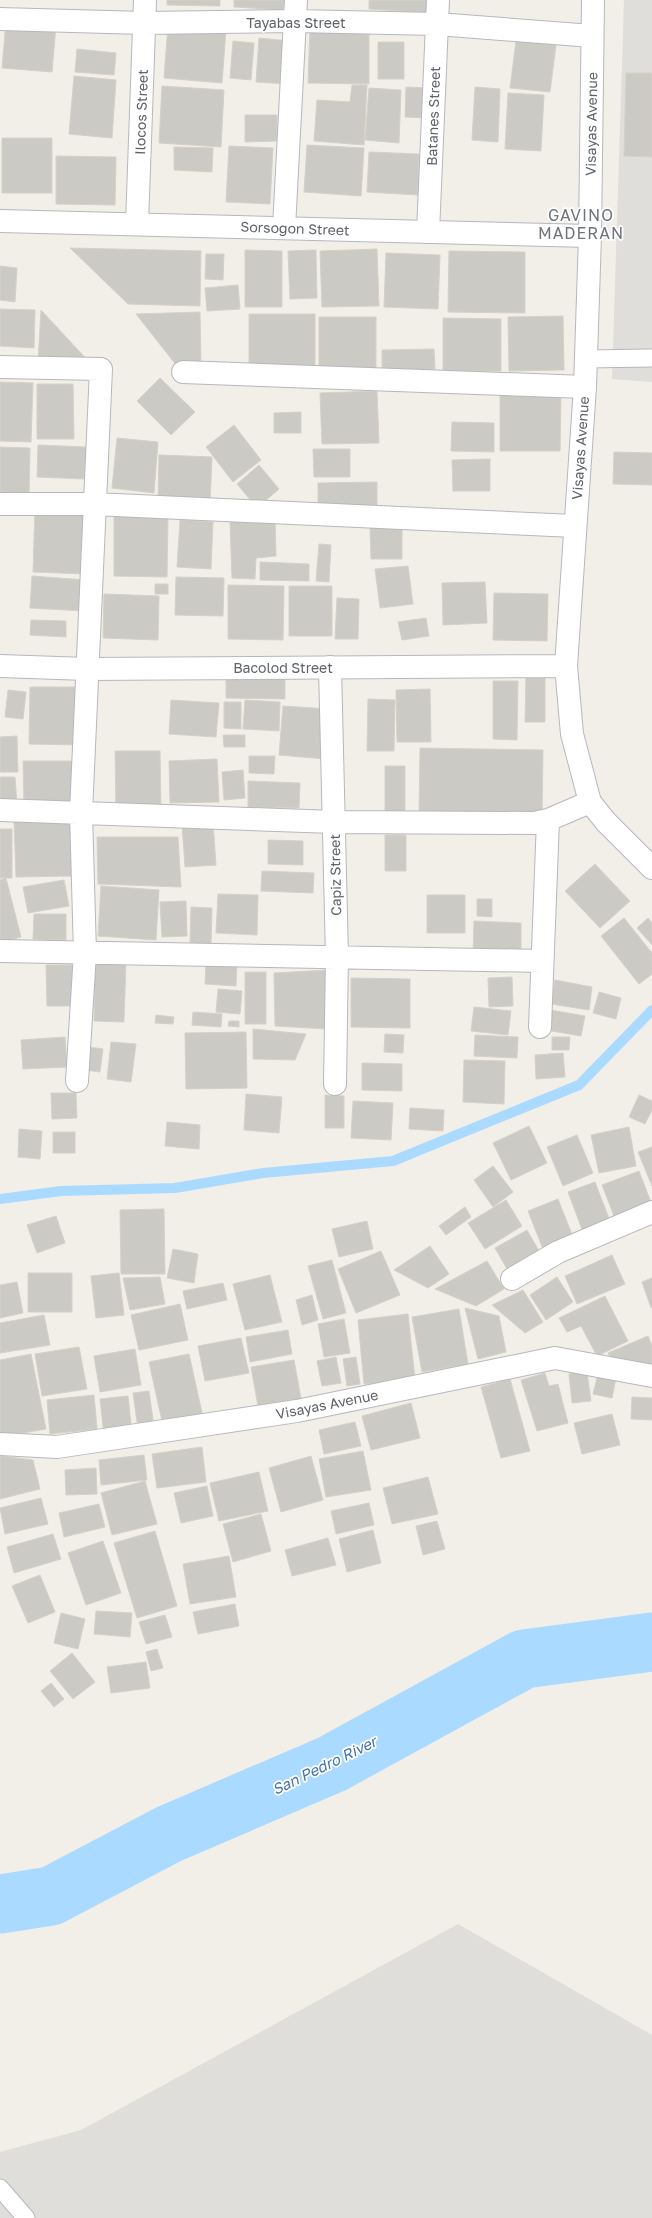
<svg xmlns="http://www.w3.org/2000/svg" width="652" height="2218" viewBox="0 0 652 2218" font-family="'Golos Text',sans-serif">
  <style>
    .industrial { fill: #e0deda }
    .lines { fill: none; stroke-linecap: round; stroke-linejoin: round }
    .stream { stroke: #aadaff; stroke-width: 10 }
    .river { stroke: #aadaff; stroke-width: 59 }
    .building { fill: #cccac5; stroke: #d6d1c6 }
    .service-casing { stroke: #b5b8bc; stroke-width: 19 }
    .minor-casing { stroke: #b5b8bc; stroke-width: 24 }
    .tertiary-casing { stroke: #b5b8bc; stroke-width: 24 }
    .service { stroke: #fff; stroke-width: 17 }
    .minor { stroke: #fff; stroke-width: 22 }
    .tertiary { stroke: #fff; stroke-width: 22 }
    .labels { text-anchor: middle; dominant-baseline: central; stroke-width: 3.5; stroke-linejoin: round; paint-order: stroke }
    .street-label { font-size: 14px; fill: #5f6368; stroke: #fff }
    .water-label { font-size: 15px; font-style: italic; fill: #4174aa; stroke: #fff }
    .quarter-label { font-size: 16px; letter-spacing: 1px; fill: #70757a; stroke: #fff }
  </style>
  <rect width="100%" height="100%" fill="#f1efe8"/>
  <path class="industrial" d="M624,0H652V382L612,379Z
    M458,1924L652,2035V2218H0V2152L81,2130Z"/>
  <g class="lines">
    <path class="stream" d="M0,1199L61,1191L175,1188L263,1173L393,1161L579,1085L652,1010"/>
    <path class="river" d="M0,1904L51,1896L169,1834L332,1764L524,1659L652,1642"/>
  </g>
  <path class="building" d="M167,0H220V6L167,5Z
    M234,0H284L283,10L234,7Z
    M369,0H432L431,13L369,9Z
    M6,21L56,25L52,72L2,68Z
    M168,25L226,30L222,83L164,78Z
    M310,28L369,30V84L308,83Z
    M259,38L289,41L287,84L256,82Z
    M233,41L254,43L251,80L230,78Z
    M516,41L556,45L550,92L510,88Z
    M378,42H404V79H378Z
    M77,49L116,53L114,75L75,72Z
    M626,73H652V157L624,156Z
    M74,76L116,80L112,138L69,134Z
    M352,85H367L364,145L314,141L317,100L350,102Z
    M162,86L224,90L221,147L159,143Z
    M406,87L431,88L430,118L405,117Z
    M475,87L500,89L498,142L472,140Z
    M369,88L401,90L399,143L365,140Z
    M508,93L544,95L541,151L505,149Z
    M245,115H277V141L245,142Z
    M2,138H52V193H2Z
    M307,145L364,148L361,196L304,192Z
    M229,146L273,148L270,204L226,202Z
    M174,147L213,148L212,172L174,170Z
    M369,152L419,154L418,195L367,192Z
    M56,156L116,157L115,205L56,204Z
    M70,248L201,251L200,306L128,304Z
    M377,249L379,306L322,307L320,251Z
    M245,250L282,251V307H245Z
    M316,250L317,298L290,299L288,251Z
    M449,251L525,252V313L448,312Z
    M386,253L440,255L438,309L384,307Z
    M206,254H224L223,280L205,279Z
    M0,266L17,268L15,302L0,300Z
    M238,285L240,309L207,311L205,288Z
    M0,309L35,310L34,348L0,346Z
    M41,310L91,364L38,363Z
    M200,312L201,366H177L136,314Z
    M249,314H315V367H249Z
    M563,316L564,370L509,371L508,317Z
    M319,317H376V371H319Z
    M443,318L501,319V371H443Z
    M434,349L435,369L382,372V350Z
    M160,378L195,412L171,435L137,401Z
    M0,382L33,383L31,442L0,441Z
    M37,384H73L74,439H37Z
    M377,391L379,443L322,444L320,393Z
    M500,392L561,393L560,451H500Z
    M301,412V433H274V413Z
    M452,422L494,423V452L451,451Z
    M234,425L261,460L233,482L206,447Z
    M117,438L158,442L154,493L112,488Z
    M38,445L86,447L84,479L37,477Z
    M0,447L30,448L29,495H0Z
    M313,449H350V477H314Z
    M614,452L652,453V485L613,484Z
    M159,455L212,457L210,505L158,503Z
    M490,459V491H453L452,460Z
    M259,465L279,489L257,508L237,484Z
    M377,482V506H318V483Z
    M35,507L88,509L86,574L33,572Z
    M114,516H168L167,577L114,576Z
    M180,520L213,522L211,569L177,567Z
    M275,520L276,556L256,558L255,579L232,578L230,522Z
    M370,526H402V559H371Z
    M319,544L331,545L329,582L316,581Z
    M260,562L309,564V581L260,580Z
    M408,566L413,604L380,608L375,569Z
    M32,576L85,580L84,611L30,608Z
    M176,577L224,578L223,616L175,615Z
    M485,582L487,623L443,625L442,583Z
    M155,584H168V594H155Z
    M228,585L284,586L283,640L228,639Z
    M289,586H332V636H289Z
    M494,593L548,594L547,641L493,640Z
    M104,594L159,596L158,640L103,638Z
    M337,598L359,599L358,639H335Z
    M426,618L429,636L402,640L398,622Z
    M31,620L66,621V637L30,635Z
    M526,673L545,674V722H525Z
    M226,675L285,676V699L226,698Z
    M493,681H518L517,740L493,739Z
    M30,687H84L83,745L29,744Z
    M430,689L431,742H397L396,690Z
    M8,690L26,692L23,719L5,717Z
    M368,699L395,700L394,751H367Z
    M171,700L219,703L216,737L169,734Z
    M245,700L280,702L279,731L243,729Z
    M224,702H241V729L224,728Z
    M283,706L329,709L325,759L279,755Z
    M223,735H245V747H224Z
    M17,736L18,772H0V737Z
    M420,748L543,750L542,815L419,812Z
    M115,751H160L161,810H116Z
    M249,756H275L274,774L249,773Z
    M217,759L219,802L170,803L169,761Z
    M23,761H78V805L24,804Z
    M385,766H405V811L385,812Z
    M243,770L245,798L224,800L222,772Z
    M0,777H15L17,804L0,805Z
    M248,781L300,783L299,808L248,807Z
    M71,819L73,876L16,877L14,821Z
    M213,822L216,865L185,867L182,824Z
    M0,829H12V878H0Z
    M385,835H406V871H385Z
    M97,837H178L181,887L98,884Z
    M268,840L303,841V865L268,864Z
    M595,864L630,901L600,928L565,891Z
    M262,871L314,873L313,893L261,891Z
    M6,878L21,937L0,943V880Z
    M64,880L69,906L28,913L23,887Z
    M101,886L159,890L156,940L98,936Z
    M218,894L258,895L257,935L216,933Z
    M427,895H465V933H427Z
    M477,899H492V917L477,916Z
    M186,901L187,936L162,937L160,902Z
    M191,907L212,908L211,944H190Z
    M34,914H66V940L33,939Z
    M624,918L652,953V974L639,984L601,936Z
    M648,918L652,923V945L637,928Z
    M474,921L521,923V960L473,957Z
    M95,960L126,961L124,1022L94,1021Z
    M206,962L237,963L236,986L205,984Z
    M46,965H72L74,1006H47Z
    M328,970L326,1029L275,1026L274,973Z
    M245,972H266V1024H245Z
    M512,977L513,1006L489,1007L488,978Z
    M351,978L410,979V1028L351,1027Z
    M555,980L592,987L589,1010L551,1004Z
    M218,989L242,991L240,1014L216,1012Z
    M599,992L621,998L616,1019L593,1013Z
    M474,1007L511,1011L508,1035L471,1031Z
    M550,1010L585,1016L581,1036L546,1030Z
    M193,1012L222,1014L221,1027L192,1025Z
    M156,1015L174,1017L173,1024L155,1023Z
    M229,1021H239V1027L228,1026Z
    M253,1029L306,1034L295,1060L253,1059Z
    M246,1032L247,1088L186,1089L185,1033Z
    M385,1034L404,1035L403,1053L384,1052Z
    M475,1035L518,1037L517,1058L474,1056Z
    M65,1037L67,1067L23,1069L21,1040Z
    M552,1037H570L569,1050H552Z
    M111,1042L136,1044L131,1082L107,1079Z
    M88,1047L103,1049L100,1072L85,1070Z
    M563,1053L565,1077L536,1079L535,1055Z
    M464,1060L505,1061L504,1104L463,1102Z
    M362,1063L402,1064V1091L362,1090Z
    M51,1093H76L77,1118L52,1119Z
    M246,1094L282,1097L279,1133L244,1130Z
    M325,1095L344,1096V1128H325Z
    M639,1095L652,1101V1110L645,1124L629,1117Z
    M353,1101L393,1103L391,1140L351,1138Z
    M410,1108L444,1110L443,1131L409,1129Z
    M167,1122L200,1125L199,1149L165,1146Z
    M529,1126L547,1163L511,1180L493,1143Z
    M629,1127L636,1166L599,1173L591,1135Z
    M19,1129L42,1131L40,1159L18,1157Z
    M53,1132H75V1153H53Z
    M577,1135L593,1173L563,1186L547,1147Z
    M652,1147V1186L638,1152Z
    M493,1166L513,1192L493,1207L474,1180Z
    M639,1171L652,1205L616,1221L602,1185Z
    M595,1182L610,1221L583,1232L568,1192Z
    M558,1199L573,1237L543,1249L528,1211Z
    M506,1200L522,1226L485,1249L468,1223Z
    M465,1207L471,1217L446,1235L439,1226Z
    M164,1209L165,1274H121L120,1210Z
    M56,1216L65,1243L37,1253L27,1225Z
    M367,1221L373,1249L339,1257L332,1229Z
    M527,1230L542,1256L510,1274L495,1248Z
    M430,1246L449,1274L428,1288L394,1270Z
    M173,1249L198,1254L194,1283L167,1278Z
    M381,1251L400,1295L356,1313L338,1269Z
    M612,1255L625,1284L577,1304L565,1276Z
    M332,1260L346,1313L323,1319L308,1266Z
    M487,1261L504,1289L476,1306L435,1289Z
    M28,1273H72V1312H28Z
    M119,1273L124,1315L96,1318L91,1276Z
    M270,1275L282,1322L245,1330L233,1284Z
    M160,1277L165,1304L130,1310L123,1278Z
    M557,1277L573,1302L546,1320L530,1295Z
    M652,1278V1307L651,1308L642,1282Z
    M17,1282L23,1313L0,1318V1285Z
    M223,1283L227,1300L187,1309L183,1291Z
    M523,1290L543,1322L525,1333L492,1305Z
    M312,1295L318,1320L302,1325L296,1300Z
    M605,1296L628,1341L597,1356L581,1326L567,1332L559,1318Z
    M180,1304L188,1340L139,1350L131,1315Z
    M465,1308L499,1316L506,1352L478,1359Z
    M459,1309L468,1364L422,1372L412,1317Z
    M408,1314L415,1379L364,1384L358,1320Z
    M44,1315L50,1345L0,1353V1323Z
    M344,1319L350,1353L324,1357L318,1324Z
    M288,1330L292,1354L250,1362L246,1337Z
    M648,1336L652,1346V1367L614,1365L608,1353Z
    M241,1338L249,1373L205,1381L198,1346Z
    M79,1347L87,1389L42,1396L35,1354Z
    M135,1349L141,1385L100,1392L94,1356Z
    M31,1354L46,1429L0,1437V1360Z
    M189,1354L203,1417L163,1426L149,1362Z
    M336,1357L341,1383L322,1386L317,1361Z
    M356,1357L360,1384L347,1386L343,1359Z
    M294,1360L302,1404L259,1412L251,1367Z
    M587,1372L591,1401L572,1403L569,1374Z
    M545,1373L549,1386L558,1384L568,1423L537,1431L521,1380Z
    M598,1374L616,1378L612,1398L593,1394Z
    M510,1379L530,1451L501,1458L481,1387Z
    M149,1391L154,1427L138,1429L133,1393Z
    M94,1395L97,1429L50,1434L47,1400Z
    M128,1396L132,1433L104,1436L100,1399Z
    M632,1397L652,1398V1420L631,1419Z
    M411,1403L420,1438L371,1450L362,1416Z
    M612,1414L620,1445L582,1454L574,1423Z
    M355,1422L361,1446L324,1454L319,1430Z
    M202,1447L206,1482L157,1488L152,1454Z
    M363,1451L371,1490L326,1497L319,1459Z
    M144,1455L147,1480L101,1485L99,1460Z
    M0,1456L33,1460L40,1489L0,1499Z
    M311,1456L323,1500L281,1512L269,1468Z
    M96,1468L97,1494L66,1495L65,1470Z
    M259,1472L268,1511L219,1521L210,1483Z
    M428,1477L438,1514L392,1524L383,1488Z
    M145,1481L157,1524L112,1535L101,1493Z
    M207,1486L213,1516L181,1523L174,1493Z
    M41,1498L48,1524L5,1534L0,1508Z
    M369,1503L374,1525L336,1534L331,1511Z
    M99,1504L105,1527L64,1537L59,1513Z
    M261,1514L271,1551L233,1562L223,1524Z
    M437,1521L445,1549L423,1555L416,1526Z
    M373,1530L381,1563L347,1572L339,1539Z
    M155,1531L177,1606L137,1618L114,1543Z
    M53,1534L61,1559L14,1573L7,1547Z
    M328,1538L336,1565L292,1576L285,1550Z
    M103,1541L121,1593L86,1605L68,1553Z
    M229,1556L236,1597L190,1604L183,1564Z
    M40,1575L55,1612L28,1623L12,1586Z
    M235,1604L239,1626L198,1634L193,1612Z
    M96,1611L132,1613L130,1637L94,1634Z
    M61,1613L85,1619L78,1649L54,1643Z
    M165,1615L172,1637L146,1644L139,1622Z
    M157,1649L163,1668L151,1671L146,1652Z
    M72,1653L95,1682L73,1699L50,1671Z
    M146,1662L150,1688L111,1693L107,1667Z
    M51,1683L64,1699L54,1707L41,1691Z"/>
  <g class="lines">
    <g class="service-casing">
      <path id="service" d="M586,359L652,358
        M0,2188L26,2218"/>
    </g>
    <g class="minor-casing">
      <path id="minor" d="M0,19L144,23L295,21L437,24L592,36
        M137,224L145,0
        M284,228L296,0
        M428,232L438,0
        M0,367L101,369L81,813L85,953L77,1081
        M183,372L585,387
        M0,504H94L574,526
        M330,667L337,957L335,1084
        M0,810L334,822L534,823L548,820L590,802
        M0,951L542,961
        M540,1027L548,820
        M512,1279L558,1252L652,1212
        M0,1444L57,1447L297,1411L555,1358L652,1376"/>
    </g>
    <g class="tertiary-casing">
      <path id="tertiary" d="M593,0L590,236L585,387L566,666L572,734L590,802L606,822L652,868
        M0,221L590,236
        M0,666L87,669L566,666"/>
    </g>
    <use href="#service" class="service"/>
    <use href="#minor" class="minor"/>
    <use href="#tertiary" class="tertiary"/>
  </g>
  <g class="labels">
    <g class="street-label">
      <text x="296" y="22">Tayabas Street</text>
      <text transform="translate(141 112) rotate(-88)">Ilocos Street</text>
      <text transform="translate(433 116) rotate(-88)">Batanes Street</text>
      <text transform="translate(591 124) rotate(-89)">Visayas Avenue</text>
      <text transform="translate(295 228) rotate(2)">Sorsogon Street</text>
      <text transform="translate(580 448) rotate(-86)">Visayas Avenue</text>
      <text x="283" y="667">Bacolod Street</text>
      <text transform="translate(335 875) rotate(-91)">Capiz Street</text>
      <text transform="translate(327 1404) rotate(-11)">Visayas Avenue</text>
    </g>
    <g class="water-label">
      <text transform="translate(324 1765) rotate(-26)">San Pedro River</text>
    </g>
    <g class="quarter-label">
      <text x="581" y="215">GAVINO<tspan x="581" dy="18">MADERAN</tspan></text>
    </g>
  </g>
</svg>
